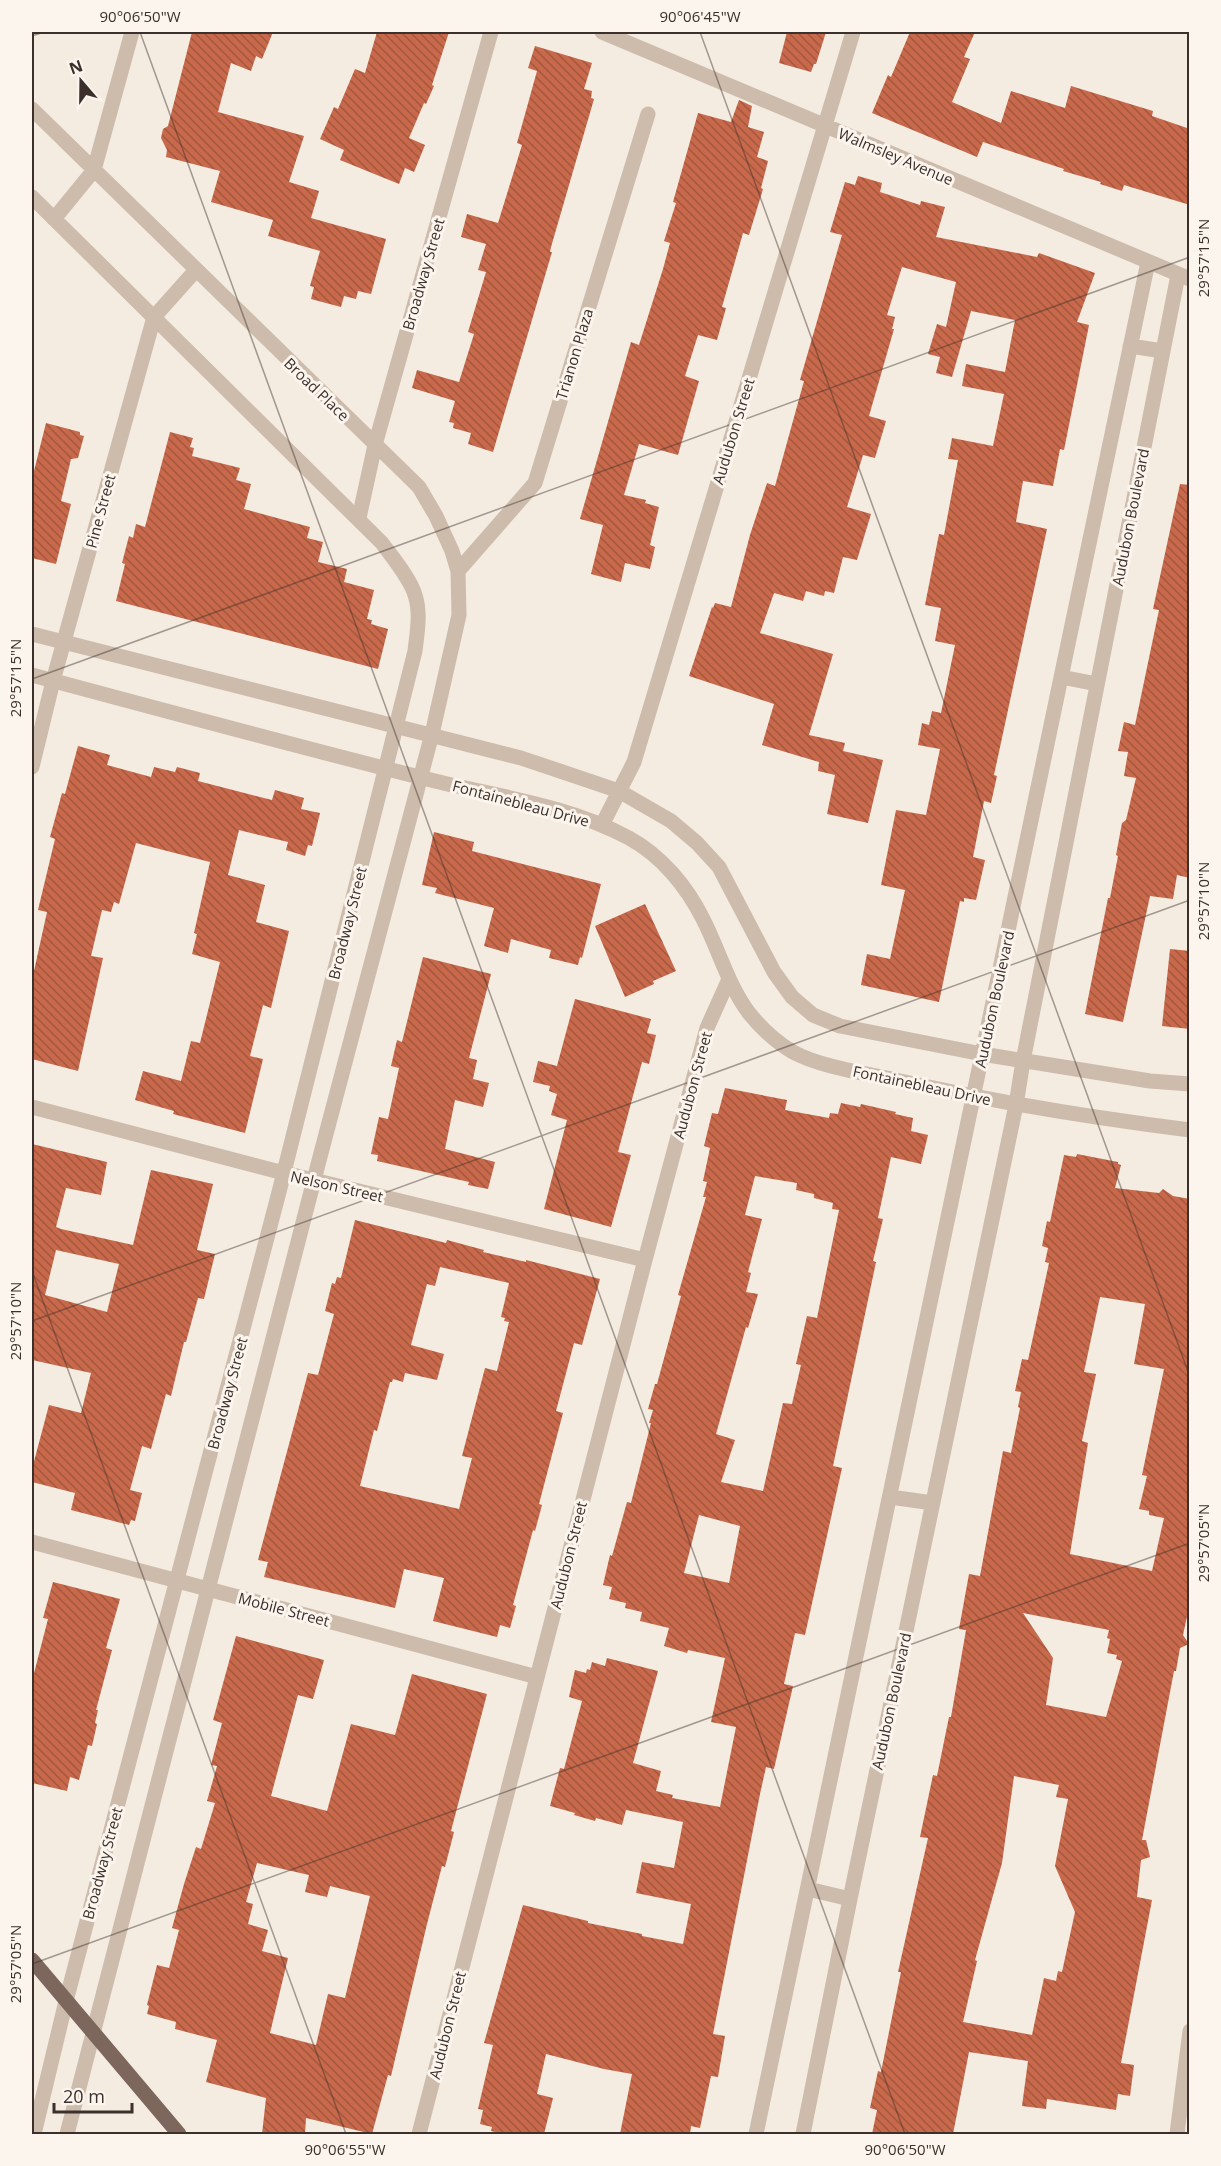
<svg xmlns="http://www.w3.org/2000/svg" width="1221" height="2166" viewBox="0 0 1221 2166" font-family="'Open Sans',sans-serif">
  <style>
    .building { fill: url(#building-back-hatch); fill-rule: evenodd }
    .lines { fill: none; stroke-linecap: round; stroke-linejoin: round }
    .minor { stroke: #cdbbac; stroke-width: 15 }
    .major { stroke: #7d675c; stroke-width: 15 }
    .ticks { fill: none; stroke: #3b302b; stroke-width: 1.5; stroke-opacity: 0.45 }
    .labels { text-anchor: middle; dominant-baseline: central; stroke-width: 6; stroke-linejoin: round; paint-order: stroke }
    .street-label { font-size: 15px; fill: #3b302b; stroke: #fbf5ee }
    .neatline { fill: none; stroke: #3b302b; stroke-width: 2 }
    .ticks-label { font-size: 15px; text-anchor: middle; fill: #3b302b }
  </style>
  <defs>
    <pattern id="building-back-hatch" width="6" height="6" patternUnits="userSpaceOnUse" patternTransform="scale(1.5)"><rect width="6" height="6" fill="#c8694b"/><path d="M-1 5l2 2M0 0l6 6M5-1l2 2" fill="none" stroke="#a4573f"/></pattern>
  </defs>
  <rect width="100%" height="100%" fill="#f4ebe1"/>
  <path class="building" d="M192,32H273L262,59L256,56L251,71L231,63L218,112L304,136L289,182L319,191L311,218L386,239L371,294L358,291L356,299L344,296L341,307L311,299L314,287L310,286L320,251L268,236L273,220L211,202L220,171L166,157L167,150L161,138L163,129L168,126Z
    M377,32H449L432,85L434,86L426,104L424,103L409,138L425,145L414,172L405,168L399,184L340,160L344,150L320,139L334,107L338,109L355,69L365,73Z
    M787,32H826L816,64H814L811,72L779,63Z
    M910,32H975L964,57L970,59L952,102L1001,123L1011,91L1065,108L1071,86L1153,111L1152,116L1190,129V205L1124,185L1122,191L1100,184L1101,182L1063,171L1064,169L983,142L977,157L872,113L888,75L891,77Z
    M535,46L592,63L584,89L592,91L591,98L594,99L551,247L550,252H552L493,452L468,444L471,433L453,428L454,423L449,422L455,401L412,388L417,370L459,382L474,334L468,332L486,272L478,270L486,244L461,237L467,214L498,223L522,145L517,143L537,71L528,68Z
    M739,100L752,106L748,127L764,132L757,157L768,161L761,188L763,189L749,235L743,233L722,307L726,308L717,340L698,335L685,376L699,381L678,455L639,444L624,495L646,500L645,503L659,507L650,545L655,547L650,569L625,563L621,582L591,574L603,525L580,519L631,342L639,345L663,269L670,243L664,241L676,203L673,202L698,113L731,122Z
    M858,176L882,183L880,192L920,205L921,201L945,207L936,237L1037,257L1039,253L1095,273L1077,322L1089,325L1064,450L1060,449L1053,486L1023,481L1016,522L1047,529L994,775L997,776L991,803L984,801L974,852L973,857L985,860L976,900L964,898V902L960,901L939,1002L861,985L867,954L890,959L905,890L881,885L896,810L926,815L940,749L918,745L922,723L929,725L932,711L941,713L955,645L935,641L941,608L925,605L939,534L944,535L958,460L948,459L952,438L993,446L1004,394L962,386L966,364L1005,372L1015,320L971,311L952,377L936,373L940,357L928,354L937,324L946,327L956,282L902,267L887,315L895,317L892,329H894L869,416L886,421L875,458L863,455L847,507L871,514L857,560L843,557L834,593L825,591L824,596L806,591L803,601L774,593L760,633L833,654L809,735L845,743L843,751L883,760L868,823L827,814L835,775L818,771L819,762L762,745L774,704L689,676L712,607L713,608L715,603L731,607L750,535L767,483L775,486L804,381L800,380L842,235L830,232L845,182L855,185Z
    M46,423L80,432V435L84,436L78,458L71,459L61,501L71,504L56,564L32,558V479Z
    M170,432L193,438L190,447L194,448L192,456L240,468L236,480L251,484L244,509L310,527L307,538L323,542L318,562L347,569L344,582L374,590L367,619L372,620L371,624L388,629L378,669L116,601L125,564L122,563L129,536L133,538L136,524L145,527Z
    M1180,484L1190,485V878L1177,875L1173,899L1150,896L1123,1022L1085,1014L1108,898H1110L1118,856L1116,855L1122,823L1126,820L1136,778L1124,776L1128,752L1118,751L1124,722L1135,725L1159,610L1153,609Z
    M78,746L110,755L107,765L151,777L154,767L175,772L177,767L200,773L198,781L272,800L275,790L304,798L301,809L320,813L312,846L308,845L305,856L286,850L288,842L239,830L228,875L265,885L256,922L289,931L271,1008L263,1005L250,1056L263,1059L245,1133L173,1114L174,1111L135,1100L143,1071L181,1081L191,1041L200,1043L220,962L192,954L197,934L194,933L210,862L136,843L119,904L114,902L111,912L102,910L91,956L103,958L78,1071L32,1059V980L47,912L38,910L55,839L50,837L62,793L65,794Z
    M434,832L474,842L472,851L601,884L582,958L580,957L578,965L549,958L551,950L511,939L508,953L484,946L494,908L435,893L437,888L422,885Z
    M645,904L676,971L653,981L654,984L625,997L595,926Z
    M1170,949L1190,951V1029L1162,1026Z
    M423,957L491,974L469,1058L477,1060L473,1079L489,1083L483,1107L455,1100L445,1149L495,1162L488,1189L468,1185L469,1182L377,1161L378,1155L371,1154L379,1117L388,1119L399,1068L391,1066L397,1040L402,1042Z
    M575,999L651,1019L647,1033L656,1035L649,1064L642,1062L618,1152L631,1155L611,1227L544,1209L567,1120L551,1115L557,1094L549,1091L550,1086L533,1082L538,1061L557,1066Z
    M725,1088L787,1100L785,1110L829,1118L830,1113L838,1114L841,1103L860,1107L861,1104L896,1112L895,1114L913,1118L911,1131L928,1135L921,1164L891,1157L878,1218L883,1219L873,1261L876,1262L833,1466L842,1468L805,1635L795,1633L784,1684L793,1686L774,1769L766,1767L760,1794L713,2034L725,2036L718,2077L711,2076L700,2128L691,2126L690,2134H620L632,2074L604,2069L546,2054L537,2094L553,2098L544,2134H505L491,2131L492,2127L480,2124L483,2110L478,2109L493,2045L484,2043L523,1905L588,1921V1923L642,1934V1936L683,1944L691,1904L636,1893L642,1862L674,1868L683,1822L626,1810L622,1825L596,1818L595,1821L574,1815L575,1813L550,1806L560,1768L564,1769L582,1701L569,1697L575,1670L586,1673L587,1669L590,1670L592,1662L605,1666L607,1658L658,1671L633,1763L661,1771L656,1791L673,1795L672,1798L720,1807L736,1727L711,1722L725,1658L688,1650L687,1653L664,1646L669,1628L640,1621L642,1612L625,1608L626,1603L609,1599L612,1587L603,1585L610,1555L612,1556L627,1502L631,1503L651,1423H649L653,1410L648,1409L655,1384H657L681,1296L678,1295L706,1197H703L707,1182L703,1181L710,1148L704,1146L712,1113L718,1114ZM755,1176L797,1183L796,1190L814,1194V1198L833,1203L832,1209L839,1210L817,1318L807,1316L796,1364L801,1365L792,1404L783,1403L763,1491L721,1482L735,1440L716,1434L746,1327L748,1328L758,1294L746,1292L751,1273L748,1272L762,1219L745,1215ZM699,1515L740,1526L729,1583L684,1573Z
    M32,1144L107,1162L101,1195L66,1188L56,1227L61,1229L133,1245L151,1170L213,1184L197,1250L215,1254L204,1299L198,1298L186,1342H184L171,1396L166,1394L151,1449L142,1446L130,1490L142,1493L135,1521L131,1520L129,1525L71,1510L75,1493L32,1482V1469L49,1405L81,1413L91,1373L32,1360ZM56,1250L119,1264L107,1312L45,1295Z
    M1077,1154L1118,1162V1164L1121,1165L1115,1188L1159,1193L1163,1189L1173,1196L1190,1199V1603L1183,1635L1189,1644L1180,1648L1176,1671H1174L1142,1840H1146L1150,1857L1141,1860L1137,1897L1152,1900L1121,2063L1134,2065L1130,2096L1118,2094L1116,2110L1047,2099L1046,2109L1022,2106L1028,2061L969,2052L953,2134H872L877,2110L870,2108L878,2071L881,2072L901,1972H898L928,1838L920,1837L933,1775L937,1776L949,1717H951L966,1630L959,1629L969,1574L980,1576L1003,1451L1011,1453L1020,1408L1018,1407L1021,1392L1015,1391L1022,1359L1028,1360L1049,1263L1045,1262L1048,1248L1042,1246L1047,1221L1050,1222L1064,1155L1076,1157ZM1100,1297L1145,1304L1134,1364L1164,1369L1142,1475L1147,1476L1139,1509L1149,1511V1515L1164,1518L1152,1571L1070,1554L1088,1443L1082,1441L1096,1374L1084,1372ZM1023,1613L1109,1630L1107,1638L1110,1639L1107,1653L1117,1655L1116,1659L1122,1661L1106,1717L1046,1705L1053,1658ZM1014,1776L1059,1785L1056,1797L1068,1799L1055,1866L1075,1912L1062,1972L1058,1971L1056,1981L1044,1978L1032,2035L963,2022L977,1961L975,1960L1002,1863Z
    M355,1220L446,1243L447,1240L484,1250L483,1252L526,1262V1260L600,1279L582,1345L574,1343L556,1411L563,1413L539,1504L542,1505L535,1531L533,1530L513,1605L516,1606L510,1628L500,1625L497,1637L433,1621L444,1578L404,1569L395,1608L264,1577L268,1562L258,1560L308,1373L318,1375L334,1314L325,1311L332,1283L335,1284L337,1277L341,1278ZM440,1267L509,1283L501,1317L505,1318L504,1321L509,1322L497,1371L485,1368L462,1456L472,1458L459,1509L360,1486L374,1430L377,1431L390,1382H392L393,1379L403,1382L405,1373L437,1380L444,1354L411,1345L427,1284L435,1286Z
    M53,1582L120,1599L106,1648L112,1650L96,1710H98L95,1723L97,1724L92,1746L88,1745L79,1780L70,1777L67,1791L32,1783V1681L48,1619L43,1618Z
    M236,1636L324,1660L313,1699L298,1695L271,1796L327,1811L351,1724L395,1735L412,1674L487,1694L451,1831L454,1832L445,1867L442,1866L427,1924L391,2076L388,2075L372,2134L306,2118L305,2134H262L266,2098L206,2082L217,2040L175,2029L176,2022L147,2014L149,2006L147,2005L157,1965L169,1968L179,1930L172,1928L184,1884L196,1847L201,1849L215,1803L207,1801L217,1766L211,1765L222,1723L213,1720ZM257,1863L309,1875L305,1892L327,1897L330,1886L370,1896L345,1998L328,1994L316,2045L270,2033L288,1958L262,1951L268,1930L248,1924L253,1904L246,1902Z"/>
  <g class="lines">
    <path class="minor" d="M602,32L1190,279
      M32,109L419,487L436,516L452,551L458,571L459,615L432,734L321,1153L67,2134
      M32,197L382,543C392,557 410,578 415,595C421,613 417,633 415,651L278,1196L66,2001L34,2134
      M54,219L94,170L132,32
      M1130,346L1163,351
      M359,518L375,445L491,32
      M458,571L535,483L648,114
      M32,634L521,758L619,791L671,821L697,843L719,867L774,972L792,997L813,1015L840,1026L982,1054L1150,1081L1190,1084
      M32,675C162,710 292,745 423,778C492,796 566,804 629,838C662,856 687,887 703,919C719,950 728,985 749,1013C761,1028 776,1042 793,1052C820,1067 869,1074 900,1081C996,1102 1092,1118 1190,1130
      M1061,677L1097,684
      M32,767L53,681L154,317L196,270
      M602,825L634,762L853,32
      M32,1107L284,1173L645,1260
      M890,1497L933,1503
      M32,1542L537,1677
      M808,1889L850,1899
      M419,2134L645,1260L707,1028L729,979
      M756,2134L1148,262
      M803,2134L850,1899L1016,1105L1023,1061L1178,275
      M1177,2134L1190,2031"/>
    <path class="major" d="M32,1960L179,2134"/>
  </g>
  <path class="ticks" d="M140,32L905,2134M700,32L1190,1377M32,36L44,32M32,679L1190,257M32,1271L346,2134M32,1321L1190,900M32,1964L1190,1543"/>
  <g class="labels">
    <g class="street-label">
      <text transform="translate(896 156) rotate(23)">Walmsley Avenue</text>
      <text transform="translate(423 274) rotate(-74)">Broadway Street</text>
      <text transform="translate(574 354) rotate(-73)">Trianon Plaza</text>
      <text transform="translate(317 389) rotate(44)">Broad Place</text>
      <text transform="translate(733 431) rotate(-73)">Audubon Street</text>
      <text transform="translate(100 511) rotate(-75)">Pine Street</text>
      <text transform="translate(1130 517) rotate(-79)">Audubon Boulevard</text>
      <text transform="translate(521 803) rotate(15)">Fontainebleau Drive</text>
      <text transform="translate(347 923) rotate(-76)">Broadway Street</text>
      <text transform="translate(994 999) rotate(-78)">Audubon Boulevard</text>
      <text transform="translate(692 1085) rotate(-75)">Audubon Street</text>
      <text transform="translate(922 1085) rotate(12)">Fontainebleau Drive</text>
      <text transform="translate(337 1186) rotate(13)">Nelson Street</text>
      <text transform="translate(227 1393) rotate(-75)">Broadway Street</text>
      <text transform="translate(568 1555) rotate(-76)">Audubon Street</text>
      <text transform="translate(284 1609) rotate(15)">Mobile Street</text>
      <text transform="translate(891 1701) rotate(-78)">Audubon Boulevard</text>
      <text transform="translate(102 1863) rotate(-75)">Broadway Street</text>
      <text transform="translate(447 2025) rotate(-76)">Audubon Street</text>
    </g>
  </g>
  <rect width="1221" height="2166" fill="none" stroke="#fbf5ee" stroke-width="66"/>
  <g transform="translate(81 81) rotate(340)" stroke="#fbf5ee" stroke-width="4.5" paint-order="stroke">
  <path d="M0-4.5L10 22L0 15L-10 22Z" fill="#3b302b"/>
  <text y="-9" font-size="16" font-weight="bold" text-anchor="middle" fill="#3b302b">N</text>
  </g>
  <path d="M54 2103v9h78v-9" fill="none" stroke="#3b302b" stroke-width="3"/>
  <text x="63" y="2103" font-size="18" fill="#3b302b" stroke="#fbf5ee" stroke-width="4.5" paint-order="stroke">20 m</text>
  <rect x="33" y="33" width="1155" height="2100" class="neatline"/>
  <g class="ticks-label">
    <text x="140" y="22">90°06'50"W</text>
    <text x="700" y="22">90°06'45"W</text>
    <text transform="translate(1204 258) rotate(-90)" y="5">29°57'15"N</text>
    <text transform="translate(16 678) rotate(-90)" y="5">29°57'15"N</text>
    <text transform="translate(1204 901) rotate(-90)" y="5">29°57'10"N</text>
    <text transform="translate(16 1321) rotate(-90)" y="5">29°57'10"N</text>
    <text transform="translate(1204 1543) rotate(-90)" y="5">29°57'05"N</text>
    <text transform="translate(16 1964) rotate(-90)" y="5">29°57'05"N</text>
    <text x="345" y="2155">90°06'55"W</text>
    <text x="905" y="2155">90°06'50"W</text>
  </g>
</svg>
